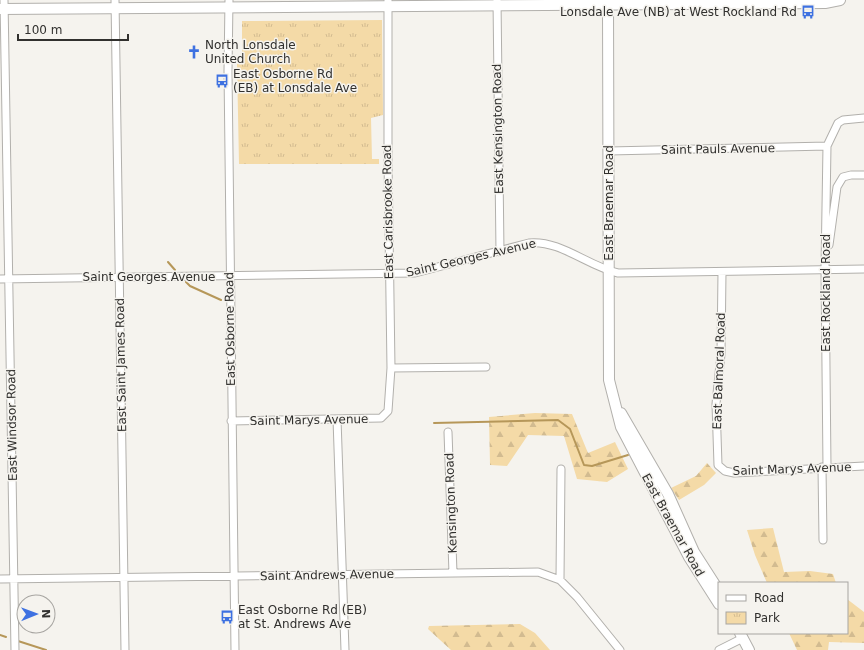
<svg xmlns="http://www.w3.org/2000/svg" width="864" height="650" viewBox="0 0 864 650" font-family="'DejaVu Sans',sans-serif">
  <style>
    .forest { fill: url(#forest-firs) }
    .park { fill: url(#park-tufts) }
    .lines { fill: none; stroke-linecap: round; stroke-linejoin: round }
    .stream { stroke: #b69759; stroke-width: 2 }
    .street-casing { stroke: #b2b0ac; stroke-width: 9 }
    .secondary-casing { stroke: #b2b0ac; stroke-width: 12 }
    .street { stroke: #fff; stroke-width: 7 }
    .secondary { stroke: #fff; stroke-width: 10 }
    .labels { text-anchor: middle; dominant-baseline: central; stroke-width: 3; stroke-linejoin: round; paint-order: stroke }
    .poi-label { font-size: 12px; fill: #31302e; stroke: #f5f3ee; text-anchor: start }
    .street-label { font-size: 12px; fill: #31302e; stroke: #f5f3ee }
  </style>
  <defs>
    <pattern id="forest-firs" width="22" height="20" patternUnits="userSpaceOnUse"><rect width="22" height="20" fill="#f4daa7"/><path d="M5 1l3.5 6h-7zM16 11l3.5 6h-7z" fill="#d2bb90"/></pattern>
    <pattern id="park-tufts" width="24" height="20" patternUnits="userSpaceOnUse"><rect width="24" height="20" fill="#f4daa7"/><path d="M3 7l-1-3M5 7V3M7 7l1-3M15 17l-1-3M17 17v-4M19 17l1-3" fill="none" stroke="#d2bb90"/></pattern>
  </defs>
  <rect width="100%" height="100%" fill="#f5f3ee"/>
  <path class="forest" d="M535,413L572,414L588,453L615,442L628,469L607,482L577,479L564,436L528,435L507,466L490,465L489,417Z
    M707,463L716,473L704,485L679,500L671,488L696,476Z
    M773,528L784,572L810,571L833,574L836,583H767L755,555L747,530Z
    M847,599L864,612V643L829,642L828,650H797L789,633H847Z
    M520,624L535,633L550,650H451L428,629L429,626Z"/>
  <path class="park" d="M382,20L383,115L371,118L372,159H379V164H239L237,64L242,61V21Z"/>
  <g class="lines">
    <path class="stream" d="M168,262L175,270
      M186,282L190,286L221,300
      M434,423L558,420L570,429L584,465L592,466L628,455
      M0,635L6,637
      M18,641L46,650"/>
    <g class="street-casing">
      <path id="street" d="M4,0L15,650
        M115,0L125,650
        M229,0L228,71L235,650
        M497,0L500,252
        M609,151L827,146
        M829,245L837,187L843,177L851,175H864
        M722,272L721,354L716,404L718,465L725,471L734,473L864,466
        M0,279L415,273L529,243C561,240 587,266 618,273L864,269
        M391,368L486,367
        M337,419L345,650
        M231,421L381,418L388,411L391,368L388,160V0
        M448,432L453,573
        M822,467L823,540
        M827,467L825,269L827,146L838,123L843,120L864,118
        M0,579L538,572L560,580L577,597L620,650
        M560,580L561,469
        M719,650L743,638"/>
    </g>
    <g class="secondary-casing">
      <path id="secondary" d="M608,5L609,380L621,427L689,557L719,604
        M0,9L825,3L840,0
        M621,413L668,494L694,552L719,591
        M740,633L749,650"/>
    </g>
    <use href="#street" class="street"/>
    <use href="#secondary" class="secondary"/>
  </g>
  <defs>
    <g id="bus-bare" transform="scale(1.08)"><path d="M-5-6H5V4H4V6H2V4H-2V6H-4V4H-5ZM-3.5-4V0h7V-4ZM-3.5 1.2v1.5H-2V1.2ZM2 1.2v1.5H3.5V1.2Z" fill="#3e71e1" stroke="#f5f3ee" stroke-width="2.5" paint-order="stroke"/></g>
    <g id="church-bare" transform="scale(1.08)"><path d="M-1.2-6h2.4v3.5h3.3v2.4h-3.3V6h-2.4V-.1h-3.3v-2.4h3.3Z" fill="#3e71e1" stroke="#f5f3ee" stroke-width="2.5" paint-order="stroke"/></g>
  </defs>
  <g fill-rule="evenodd">
    <use href="#bus-bare" x="808" y="12"/>
    <use href="#church-bare" x="194" y="52"/>
    <use href="#bus-bare" x="222" y="81"/>
    <use href="#bus-bare" x="227" y="617"/>
  </g>
  <g class="labels">
    <g class="poi-label">
      <text x="797" y="12" text-anchor="end">Lonsdale Ave (NB) at West Rockland Rd</text>
      <text x="205" y="45">North Lonsdale<tspan x="205" dy="14">United Church</tspan></text>
      <text x="233" y="74">East Osborne Rd<tspan x="233" dy="14">(EB) at Lonsdale Ave</tspan></text>
      <text x="238" y="610">East Osborne Rd (EB)<tspan x="238" dy="14">at St. Andrews Ave</tspan></text>
    </g>
    <g class="street-label">
      <text transform="translate(498 129) rotate(-91)">East Kensington Road</text>
      <text transform="translate(718 149) rotate(-1)">Saint Pauls Avenue</text>
      <text transform="translate(609 203) rotate(-90)">East Braemar Road</text>
      <text transform="translate(388 212) rotate(-91)">East Carisbrooke Road</text>
      <text transform="translate(471 258) rotate(-13)">Saint Georges Avenue</text>
      <text x="149" y="277">Saint Georges Avenue</text>
      <text transform="translate(826 293) rotate(-90)">East Rockland Road</text>
      <text transform="translate(230 329) rotate(-91)">East Osborne Road</text>
      <text transform="translate(121 365) rotate(-91)">East Saint James Road</text>
      <text transform="translate(719 371) rotate(-88)">East Balmoral Road</text>
      <text transform="translate(309 420) rotate(-1)">Saint Marys Avenue</text>
      <text transform="translate(12 425) rotate(-91)">East Windsor Road</text>
      <text transform="translate(792 469) rotate(-2)">Saint Marys Avenue</text>
      <text transform="translate(451 503) rotate(-92)">Kensington Road</text>
      <text transform="translate(673 525) rotate(61)">East Braemar Road</text>
      <text transform="translate(327 575) rotate(-1)">Saint Andrews Avenue</text>
    </g>
  </g>
  <rect x="718" y="582" width="130" height="52" fill="#f5f3ee" stroke="#a7a5a1"/>
  <rect x="726" y="595" width="20" height="6" fill="#ffffff" stroke="#a7a5a1"/>
  <text x="754" y="602" font-size="12" fill="#31302e">Road</text>
  <rect x="726" y="612" width="20" height="12" fill="url(#park-tufts)" stroke="#a7a5a1"/>
  <text x="754" y="622" font-size="12" fill="#31302e">Park</text>
  <g transform="translate(36 614) rotate(89)"><circle r="19" fill="#f5f3ee" stroke="#a7a5a1"/>
  <path d="M0-3L7 15L0 10L-7 15Z" fill="#3e71e1"/>
  <text y="-6" font-size="11" font-weight="bold" text-anchor="middle" fill="#31302e">N</text>
  </g>
  <path d="M18 34v6h110v-6" fill="none" stroke="#31302e" stroke-width="2"/>
  <text x="24" y="34" font-size="12" fill="#31302e" stroke="#f5f3ee" stroke-width="3" paint-order="stroke">100 m</text>
</svg>
